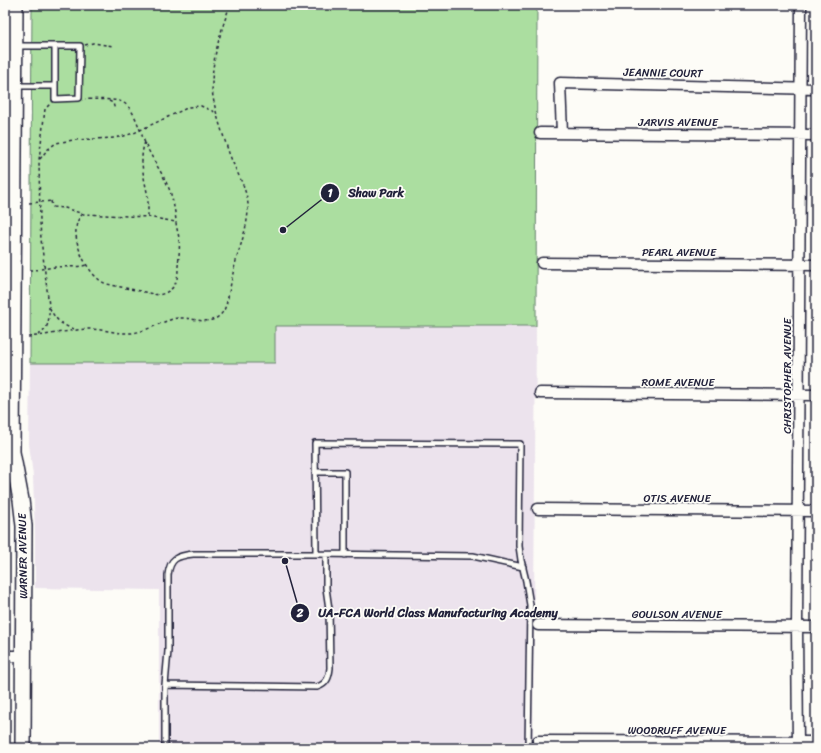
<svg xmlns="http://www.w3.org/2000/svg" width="821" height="753" viewBox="0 0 821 753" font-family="Sriracha,sans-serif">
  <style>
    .built { fill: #ece3ed }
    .green { fill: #abdea0; stroke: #66806e }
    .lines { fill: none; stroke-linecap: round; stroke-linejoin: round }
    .lane-casing { stroke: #22223b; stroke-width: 8 }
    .street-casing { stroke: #22223b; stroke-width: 13 }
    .secondary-casing { stroke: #22223b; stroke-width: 18 }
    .path { stroke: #22223b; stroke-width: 1.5; stroke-dasharray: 3 3; stroke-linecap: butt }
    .lane { stroke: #fdfcf7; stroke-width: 5 }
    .street { stroke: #fdfcf7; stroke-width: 10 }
    .secondary { stroke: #fdfcf7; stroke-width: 15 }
    .labels { text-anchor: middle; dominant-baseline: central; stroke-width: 3.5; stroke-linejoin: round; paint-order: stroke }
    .street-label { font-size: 11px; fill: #22223b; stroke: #fdfcf7 }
    .leader { fill: none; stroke: #22223b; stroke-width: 1.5 }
    .callout-dot { fill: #22223b; stroke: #fdfcf7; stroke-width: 1.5 }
    .mark-label { font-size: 12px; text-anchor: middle; font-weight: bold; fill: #fff }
    .callout-label { font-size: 12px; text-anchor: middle; font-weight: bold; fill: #22223b; stroke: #fdfcf7; stroke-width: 3.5; stroke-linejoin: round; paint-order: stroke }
  </style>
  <rect width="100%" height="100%" fill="#fdfcf7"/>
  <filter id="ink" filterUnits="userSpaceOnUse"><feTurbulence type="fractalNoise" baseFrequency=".025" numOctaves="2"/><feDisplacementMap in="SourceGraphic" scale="8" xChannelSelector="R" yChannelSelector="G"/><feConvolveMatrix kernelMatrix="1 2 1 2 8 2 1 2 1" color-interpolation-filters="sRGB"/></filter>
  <g filter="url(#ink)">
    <path class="built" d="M275,326H536L533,748H159V590L35,588V534L33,476L29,444L30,363H275Z"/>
    <path class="green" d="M32,5H537L536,326H275V363H30Z"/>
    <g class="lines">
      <g class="lane-casing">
        <path id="lane" d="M15,46H80L79,98L55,99V46
          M15,86H55
          M315,472H345V555
          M316,554L473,556L523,567
          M165,685L317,687C327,684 329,677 330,668L329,609L326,588V555
          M165,748V685L168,651V575C170,558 177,556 193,554H316L315,443L520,444L519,546L521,560L526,581L530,605L528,748"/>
      </g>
      <g class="street-casing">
        <path id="street" d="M540,133L816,135
          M562,133L560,83L816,89
          M542,263L816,265
          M540,393L816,395
          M538,509L816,511
          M538,625L816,627
          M5,656H23
          M538,741L816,742
          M798,748L797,627L801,5"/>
      </g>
      <g class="secondary-casing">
        <path id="secondary" d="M15,5L12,452L21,500L24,526L23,748"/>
      </g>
      <path class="path" d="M85,45L93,43L113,46
        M109,101L113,103L115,110
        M145,142C138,161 145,179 148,198C148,205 148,211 148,217
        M40,159L47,150L56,143L74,140L114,138L124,136L134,133L189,107L201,106L217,113
        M51,201L52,206L53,207L65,208L83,214L148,217L176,222
        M29,203L53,201
        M83,214C64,229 87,278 107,284L158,295C165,294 172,290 175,284C178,278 178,272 178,266C179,257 180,247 179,238C178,232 176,227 176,221C175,210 173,201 170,191C164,175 153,161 146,145C140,133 136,111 124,103C117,98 95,100 85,99
        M29,270C38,270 46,268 55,267C66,266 76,268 87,265
        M50,308C54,319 64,327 75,329
        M38,335C50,329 49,318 49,306L41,239L40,222L39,160L45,109L50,104
        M28,337C49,335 69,330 89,329C103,329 117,334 132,333C149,331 163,320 178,318C189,317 201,323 212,320C219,318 224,312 226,305C230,291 232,275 236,261C241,243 249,223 248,204C246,186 235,170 229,153C223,134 212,105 212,85C212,58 221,31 230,5"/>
      <use href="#lane" class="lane"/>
      <use href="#street" class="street"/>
      <use href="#secondary" class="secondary"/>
    </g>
  </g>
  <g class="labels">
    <g class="street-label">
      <text transform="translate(663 73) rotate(1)">JEANNIE COURT</text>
      <text x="678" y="122">JARVIS AVENUE</text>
      <text x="679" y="252">PEARL AVENUE</text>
      <text transform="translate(787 376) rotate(-90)">CHRISTOPHER AVENUE</text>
      <text x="678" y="382">ROME AVENUE</text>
      <text x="677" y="498">OTIS AVENUE</text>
      <text transform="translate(23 556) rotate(-91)">WARNER AVENUE</text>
      <text x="677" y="614">GOULSON AVENUE</text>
      <text x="677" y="730">WOODRUFF AVENUE</text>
    </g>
  </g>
  <path class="leader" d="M283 230L330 193M285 561L300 613"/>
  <g class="callout-dot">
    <circle cx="283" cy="230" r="4"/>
    <circle cx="285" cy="561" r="4"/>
    <circle cx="330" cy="193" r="10"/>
    <circle cx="300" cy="613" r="10"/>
  </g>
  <g class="mark-label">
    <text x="330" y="197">1</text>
    <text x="300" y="617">2</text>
  </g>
  <g class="callout-label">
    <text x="376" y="197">Shaw Park</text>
    <text x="438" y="617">UA-FCA World Class Manufacturing Academy</text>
  </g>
  <rect width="821" height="753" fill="none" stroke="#fdfcf7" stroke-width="20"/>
  <rect x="10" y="10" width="801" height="733" fill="none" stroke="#22223b" stroke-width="1.5" filter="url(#ink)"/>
</svg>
